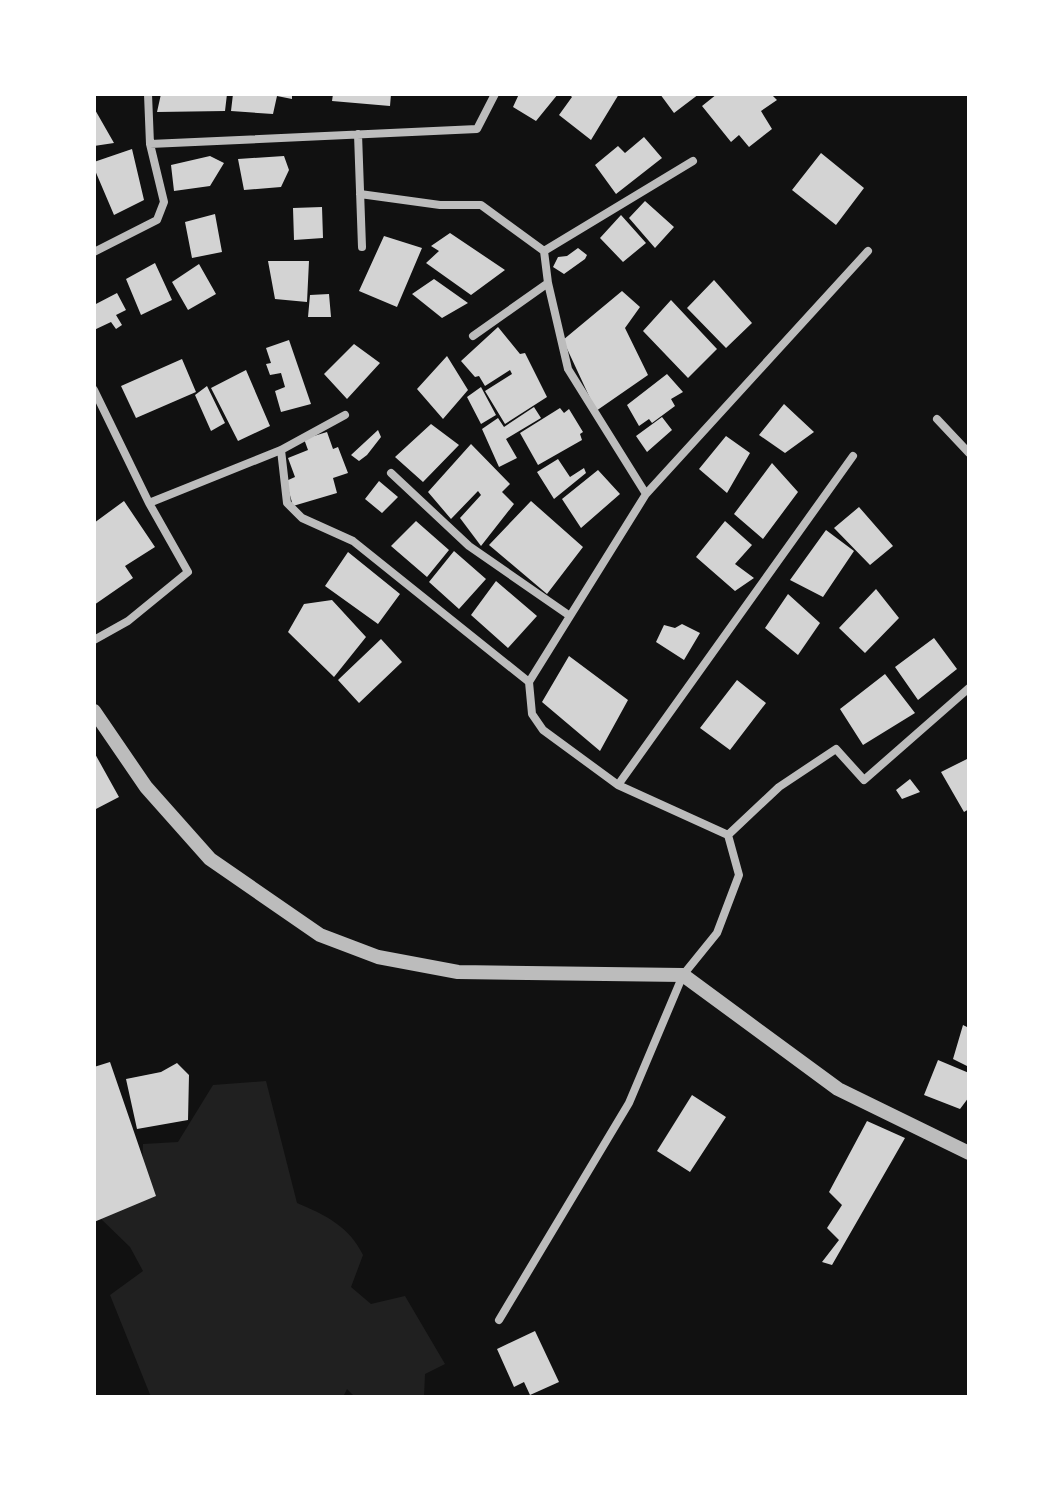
<svg xmlns="http://www.w3.org/2000/svg" width="1063" height="1491" viewBox="0 0 1063 1491" font-family="'Roboto Condensed',sans-serif">
  <style>
    .green { fill: #202020 }
    .building { fill: #d3d3d3 }
    .lines { fill: none; stroke-linecap: round; stroke-linejoin: round }
    .minor { stroke: #bcbcbc; stroke-width: 8 }
    .tertiary { stroke: #bcbcbc; stroke-width: 14 }
  </style>
  <rect width="100%" height="100%" fill="#111"/>
  <path class="green" d="M266,1081L297,1203C325,1215 349,1226 363,1255L351,1287L371,1304L405,1296L445,1364L425,1374L424,1397H355L347,1389L343,1397H151L110,1295L143,1271L130,1247L98,1216L141,1196L143,1144L178,1142L213,1085Z"/>
  <path class="building" d="M161,94H227L225,111L157,112Z
    M233,94H292V99L277,96L273,114L231,111Z
    M333,94H391L390,106L332,101Z
    M519,94L530,95L558,94L536,121L513,107Z
    M569,94H619L591,140L559,115L572,97Z
    M660,94H699L674,113Z
    M717,94H771L777,100L761,111L772,129L749,147L739,135L731,142L702,106Z
    M94,108L114,143L94,146Z
    M644,137L662,158L616,194L595,165L618,146L625,153Z
    M132,149L144,200L114,215L94,168V162Z
    M821,153L864,188L836,225L792,190Z
    M210,156L224,163L210,186L174,191L171,165Z
    M284,156L289,170L281,187L244,190L238,159Z
    M645,201L674,227L655,248L629,218Z
    M322,207L323,238L294,240L293,208Z
    M215,214L222,252L192,258L185,222Z
    M621,215L646,243L623,262L600,238Z
    M450,233L505,270L471,295L426,263L439,251L431,246Z
    M384,236L422,248L397,307L359,291Z
    M578,248L587,255L585,259L564,274L553,267L558,257L567,256Z
    M268,261H309L307,302L275,299Z
    M155,263L172,300L141,315L126,279Z
    M199,264L216,294L188,310L172,282Z
    M434,279L468,303L442,318L412,294Z
    M714,280L752,323L726,348L687,308Z
    M622,291L640,307L625,328L648,375L596,411L563,340Z
    M117,293L126,310L116,315L122,325L116,329L111,322L94,330V305Z
    M329,294L331,317H308L310,295Z
    M671,300L717,349L688,378L643,331Z
    M498,327L520,354L525,353L547,397L505,424L485,391L512,374L510,370L485,386L479,376L475,377L461,361Z
    M289,340L311,404L281,412L275,391L285,387L281,373L270,375L266,364L271,363L266,348Z
    M354,344L380,363L347,399L324,374Z
    M447,356L468,390L443,419L417,389Z
    M182,359L196,392L136,418L121,386Z
    M246,370L270,426L238,441L211,388Z
    M667,374L683,392L671,399L675,406L652,423L649,419L639,426L627,405Z
    M207,386L225,423L211,431L195,395Z
    M481,387L496,415L481,424L467,397Z
    M784,404L814,432L785,453L759,435Z
    M534,407L541,418L506,439L517,458L499,467L482,429L498,418L504,427Z
    M560,408L564,413L569,409L583,432L580,434L582,440L538,465L520,433Z
    M662,417L672,430L647,452L636,436Z
    M431,424L459,445L423,482L395,457Z
    M378,430L381,437L367,455L359,461L351,455Z
    M327,432L333,449L338,447L348,473L333,478L337,493L293,506L286,481L295,477L288,458L308,450L304,439Z
    M726,436L750,453L727,493L699,469Z
    M471,444L510,484L502,492L514,504L481,546L460,518L481,495L478,491L451,519L428,492Z
    M558,459L570,477L584,468L586,473L554,499L537,472Z
    M772,463L798,492L763,539L734,514Z
    M598,470L620,494L581,528L562,499Z
    M379,481L398,497L382,513L365,499Z
    M124,501L155,547L125,566L133,578L94,605V523Z
    M531,501L583,547L547,594L489,545Z
    M859,507L893,546L870,565L834,528Z
    M416,521L449,550L427,577L391,546Z
    M725,521L752,545L735,564L754,578L735,591L696,557Z
    M826,530L854,551L823,597L790,580Z
    M454,551L486,579L459,609L429,582Z
    M348,552L400,594L378,624L325,586Z
    M496,581L537,616L508,648L471,615Z
    M876,589L899,618L865,653L839,628Z
    M788,594L820,623L798,655L765,628Z
    M332,600L366,637L334,677L288,632L304,604Z
    M682,624L700,633L684,660L656,642L664,625L675,628Z
    M934,638L957,669L918,700L895,667Z
    M381,639L402,662L359,703L338,680Z
    M569,656L628,700L600,751L542,702Z
    M885,674L915,713L863,745L840,709Z
    M737,680L766,703L730,750L700,728Z
    M94,752L119,797L94,810Z
    M969,758V809L964,812L941,772Z
    M910,779L920,792L902,799L896,790Z
    M963,1025L969,1028V1067L953,1059Z
    M938,1060L969,1073V1097L960,1109L924,1095Z
    M110,1062L156,1196L94,1222V1067Z
    M177,1063L189,1075L188,1120L137,1129L126,1079L161,1072Z
    M692,1095L726,1117L690,1172L657,1151Z
    M867,1121L905,1138L832,1265L822,1262L839,1240L827,1228L842,1205L829,1192Z
    M535,1331L559,1382L530,1395L524,1382L514,1387L497,1349Z"/>
  <g class="lines">
    <path class="minor" d="M358,134L362,247
      M150,144L477,129L495,94
      M360,194L440,205H481L544,251
      M94,252L157,220L164,202L150,144L148,94
      M548,283L568,369L646,494
      M473,336L548,283L544,251L693,161
      M94,390L149,503L188,572L128,621L94,640
      M937,419L969,453
      M281,450L287,503L302,518L353,541L529,682
      M391,473L469,546L570,616
      M149,503L281,450L345,415
      M618,785L853,456
      M728,835L779,787L836,749L864,780L969,688
      M499,1320L629,1103L683,975L717,933L739,875L728,835L618,785L543,730L532,714L529,682L646,494L868,251"/>
    <path class="tertiary" d="M94,711L146,787L210,859L320,935L378,957L458,972L683,975L838,1089L969,1153"/>
  </g>
  <rect width="1063" height="1491" fill="none" stroke="#ffffff" stroke-width="192"/>
</svg>
